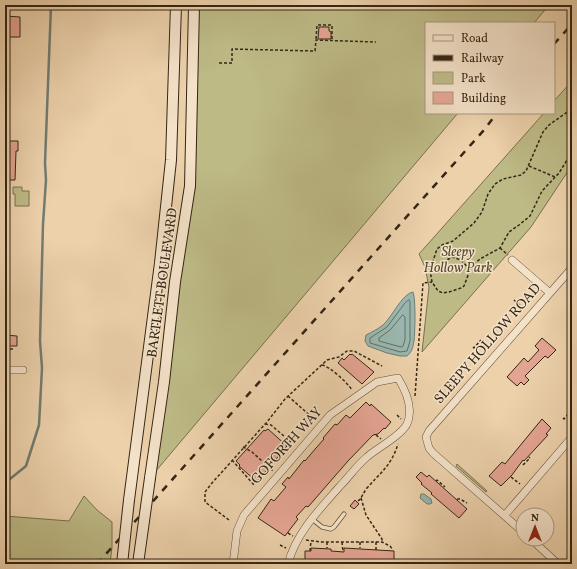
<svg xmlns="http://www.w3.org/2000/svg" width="577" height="569" viewBox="0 0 577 569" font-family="Vollkorn,serif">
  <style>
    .green { fill: #bdba86; stroke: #78704e }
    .water { fill: #99b6ae; stroke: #717c71 }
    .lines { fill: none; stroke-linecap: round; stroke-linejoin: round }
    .shore { stroke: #666e62; stroke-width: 1 }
    .stream { stroke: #717c71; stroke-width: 2.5 }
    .building { fill: #e4a492; stroke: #342615 }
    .service-casing { stroke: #62513a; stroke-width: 5 }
    .minor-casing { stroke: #62513a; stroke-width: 8 }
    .secondary-casing { stroke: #342615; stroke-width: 12 }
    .path { stroke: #342615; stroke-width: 1.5; stroke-dasharray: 3 2; stroke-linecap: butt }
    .service { stroke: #f3e1c8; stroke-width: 3.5 }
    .minor { stroke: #f3e1c8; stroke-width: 7 }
    .secondary { stroke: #f3e1c8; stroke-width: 10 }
    .rail { stroke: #342615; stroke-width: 2.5; stroke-dasharray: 7 7; stroke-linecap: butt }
    .secondary-bridge-casing { stroke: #342615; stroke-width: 12; stroke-linecap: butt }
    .secondary-bridge { stroke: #f3e1c8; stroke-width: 10 }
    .labels { text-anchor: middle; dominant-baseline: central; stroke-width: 3; stroke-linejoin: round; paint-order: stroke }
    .park-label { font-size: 14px; font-style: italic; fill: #564b31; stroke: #f3e1c8 }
    .street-label { font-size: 14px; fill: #342615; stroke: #f3e1c8 }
  </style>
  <rect width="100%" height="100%" fill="#ecd1ab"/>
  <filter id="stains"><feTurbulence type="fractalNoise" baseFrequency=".005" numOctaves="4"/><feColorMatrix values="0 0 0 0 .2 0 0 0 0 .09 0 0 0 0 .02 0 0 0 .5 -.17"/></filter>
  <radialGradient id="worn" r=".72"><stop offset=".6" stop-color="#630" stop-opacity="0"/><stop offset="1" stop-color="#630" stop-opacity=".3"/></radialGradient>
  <path class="green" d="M194,5H549L534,23H426V113H458L150,478L190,186Z
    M572,81V165L531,227L422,352L429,287L425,267L419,254L544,113H554V101Z
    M13,187H22V191H29V206H15V194H13Z
    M457,464L487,491L486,492L456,466Z
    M84,496L97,510L112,522V547L110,564H5V516L69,521Z"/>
  <path class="water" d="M413,292C416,301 415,331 414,341C413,347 412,352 407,356H400L387,353L368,346L365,341L366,335C372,332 378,329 383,325C392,317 402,294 413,292Z
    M421,494H424L431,499L432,503L430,504H427L420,498Z"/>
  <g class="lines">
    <path class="shore" d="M409,300L410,302V341L407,351L400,352L370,343V338L387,327L405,303Z
      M403,315L405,317V340L403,346L401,347L379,341V338L390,330Z"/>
    <path class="stream" d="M5,483L26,466L39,425L42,368L40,341L43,224L46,180L45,163L51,5"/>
  </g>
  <path class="building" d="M5,16L20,17V37H5Z
    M319,27H329V31L331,32V39H318Z
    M5,141H18V151H16L15,180H5Z
    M5,335L17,336V346H5Z
    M542,338L556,350L548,358L545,356L525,376L529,380L524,385L521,382L517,386L507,377L524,358L528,362L539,350L535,346Z
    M350,354L351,355L352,354L374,372L362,384L338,363L342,358L344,360Z
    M366,402L370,406L371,404L391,422L385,429L384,428L378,434L373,435L348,461L308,507L306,506L296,517L298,519L285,536L258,518L271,499L274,501L286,487L282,484L288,477L289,479L304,460L305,461L316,448L324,439L323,438L335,424L337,425L346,415L350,418Z
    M542,419L551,428L546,434L548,435L524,461L523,460L512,475L501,486L489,476L502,462L505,464Z
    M268,429L287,446L257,482L239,466L240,465L236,461L264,430L265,431Z
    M421,472L427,477L429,475L467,509L459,518L431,494L432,493L421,484L422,483L416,477Z
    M355,500L359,504L354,509L350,506Z
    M311,548L331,549V551L344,552V548L394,551V564H305V551H311Z"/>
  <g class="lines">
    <g class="service-casing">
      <path id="service" d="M312,519L322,527L331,529L334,527L344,514"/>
    </g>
    <g class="minor-casing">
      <path id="minor" d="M512,260L550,293
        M5,370H23
        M505,515L572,437
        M523,532L433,453L429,448L426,437L429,431L572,268
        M531,539L558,564
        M233,564L237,531L244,515L330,415L377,382L398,378C406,391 414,408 407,424C401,436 377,448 367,457C357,465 349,477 340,486C319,510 296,533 288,564"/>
    </g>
    <g class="secondary-casing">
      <path id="secondary" d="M150,478L164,382L175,282L190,186L194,5
        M129,500L160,263L171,160L176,5"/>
    </g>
    <path class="path" d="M316,39L317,25H332V41
      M219,63H232V49L315,51L316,40L376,42
      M572,98L566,113L549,125L543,132L526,171L521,175L503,179L495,184L488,194L482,212L474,223L453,241L442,245L437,249L430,270L432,282L438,291L443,293L449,292L461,288L464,286L470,270L474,264L480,259L500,248L509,232L519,225L530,216L542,191L559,173L572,152
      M529,166L555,177
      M568,239L569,240L572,237
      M500,248L508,255
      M453,272L450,269L446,262L447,260L452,257L461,260L470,270
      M514,300L523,308
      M473,347L474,348L481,340
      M5,349H13
      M322,365C329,366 348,383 352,390
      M288,396L315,420
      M415,396L423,283L432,282
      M397,415L401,419
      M563,418L564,419L572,410
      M265,424L271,425L291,442
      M376,435L381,439
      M243,447L252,452L273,471
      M232,460L254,485
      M523,465L530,458L529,457
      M511,477L520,484
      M436,481L437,480L445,487
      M361,498L366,515L382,539V542
      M457,499H460L467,503
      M358,501C362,498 363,493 367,488C381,472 391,466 398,444
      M229,520L205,502V492L212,483L267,422L285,399L327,360L339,357L347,351H354L382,366
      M288,533L293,536
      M306,540L321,542H382L390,546L393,550
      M327,542V548
      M342,542L343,552
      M360,542V548
      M376,542V552
      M280,545L286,548
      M310,551L311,541"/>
    <use href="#service" class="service"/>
    <use href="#minor" class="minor"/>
    <use href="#secondary" class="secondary"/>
    <path class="rail" d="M554,44L572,24
      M97,564L484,130L497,113"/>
    <g class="secondary-bridge-casing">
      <path id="secondary-bridge" d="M122,564L129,500
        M138,564L150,478"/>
    </g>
    <use href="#secondary-bridge" class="secondary-bridge"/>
  </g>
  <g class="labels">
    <g class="park-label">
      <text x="458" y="252">Sleepy<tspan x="458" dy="16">Hollow Park</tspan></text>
    </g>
    <g class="street-label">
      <text transform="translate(163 283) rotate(-82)">BARTLETT BOULEVARD</text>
      <text transform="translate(488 344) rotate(-49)">SLEEPY HOLLOW ROAD</text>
      <text transform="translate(287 446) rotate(-48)">GOFORTH WAY</text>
    </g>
  </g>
  <rect width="577" height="569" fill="none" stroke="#ecd1ab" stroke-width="20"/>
  <rect x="6" y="6" width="565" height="557" fill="none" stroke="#342615" stroke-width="2"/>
  <rect x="10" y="10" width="557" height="549" fill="none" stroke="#342615"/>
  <rect x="425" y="22" width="130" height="92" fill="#f3e1c8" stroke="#a79680"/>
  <rect x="433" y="35" width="20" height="6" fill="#f3e1c8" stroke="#a79680"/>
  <text x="461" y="42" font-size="12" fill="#342615">Road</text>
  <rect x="433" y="55" width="20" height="6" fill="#342615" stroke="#a79680"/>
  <text x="461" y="62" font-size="12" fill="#342615">Railway</text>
  <rect x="433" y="72" width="20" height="12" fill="#bdba86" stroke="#a79680"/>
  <text x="461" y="82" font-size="12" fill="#342615">Park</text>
  <rect x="433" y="92" width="20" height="12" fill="#e4a492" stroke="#a79680"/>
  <text x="461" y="102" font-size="12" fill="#342615">Building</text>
  <g transform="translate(535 527)"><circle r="19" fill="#f3e1c8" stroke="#a79680"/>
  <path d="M0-3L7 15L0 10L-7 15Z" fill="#8f2418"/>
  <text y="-6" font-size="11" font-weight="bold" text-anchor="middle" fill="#342615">N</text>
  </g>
  <rect width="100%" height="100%" filter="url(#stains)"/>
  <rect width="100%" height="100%" fill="url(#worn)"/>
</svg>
